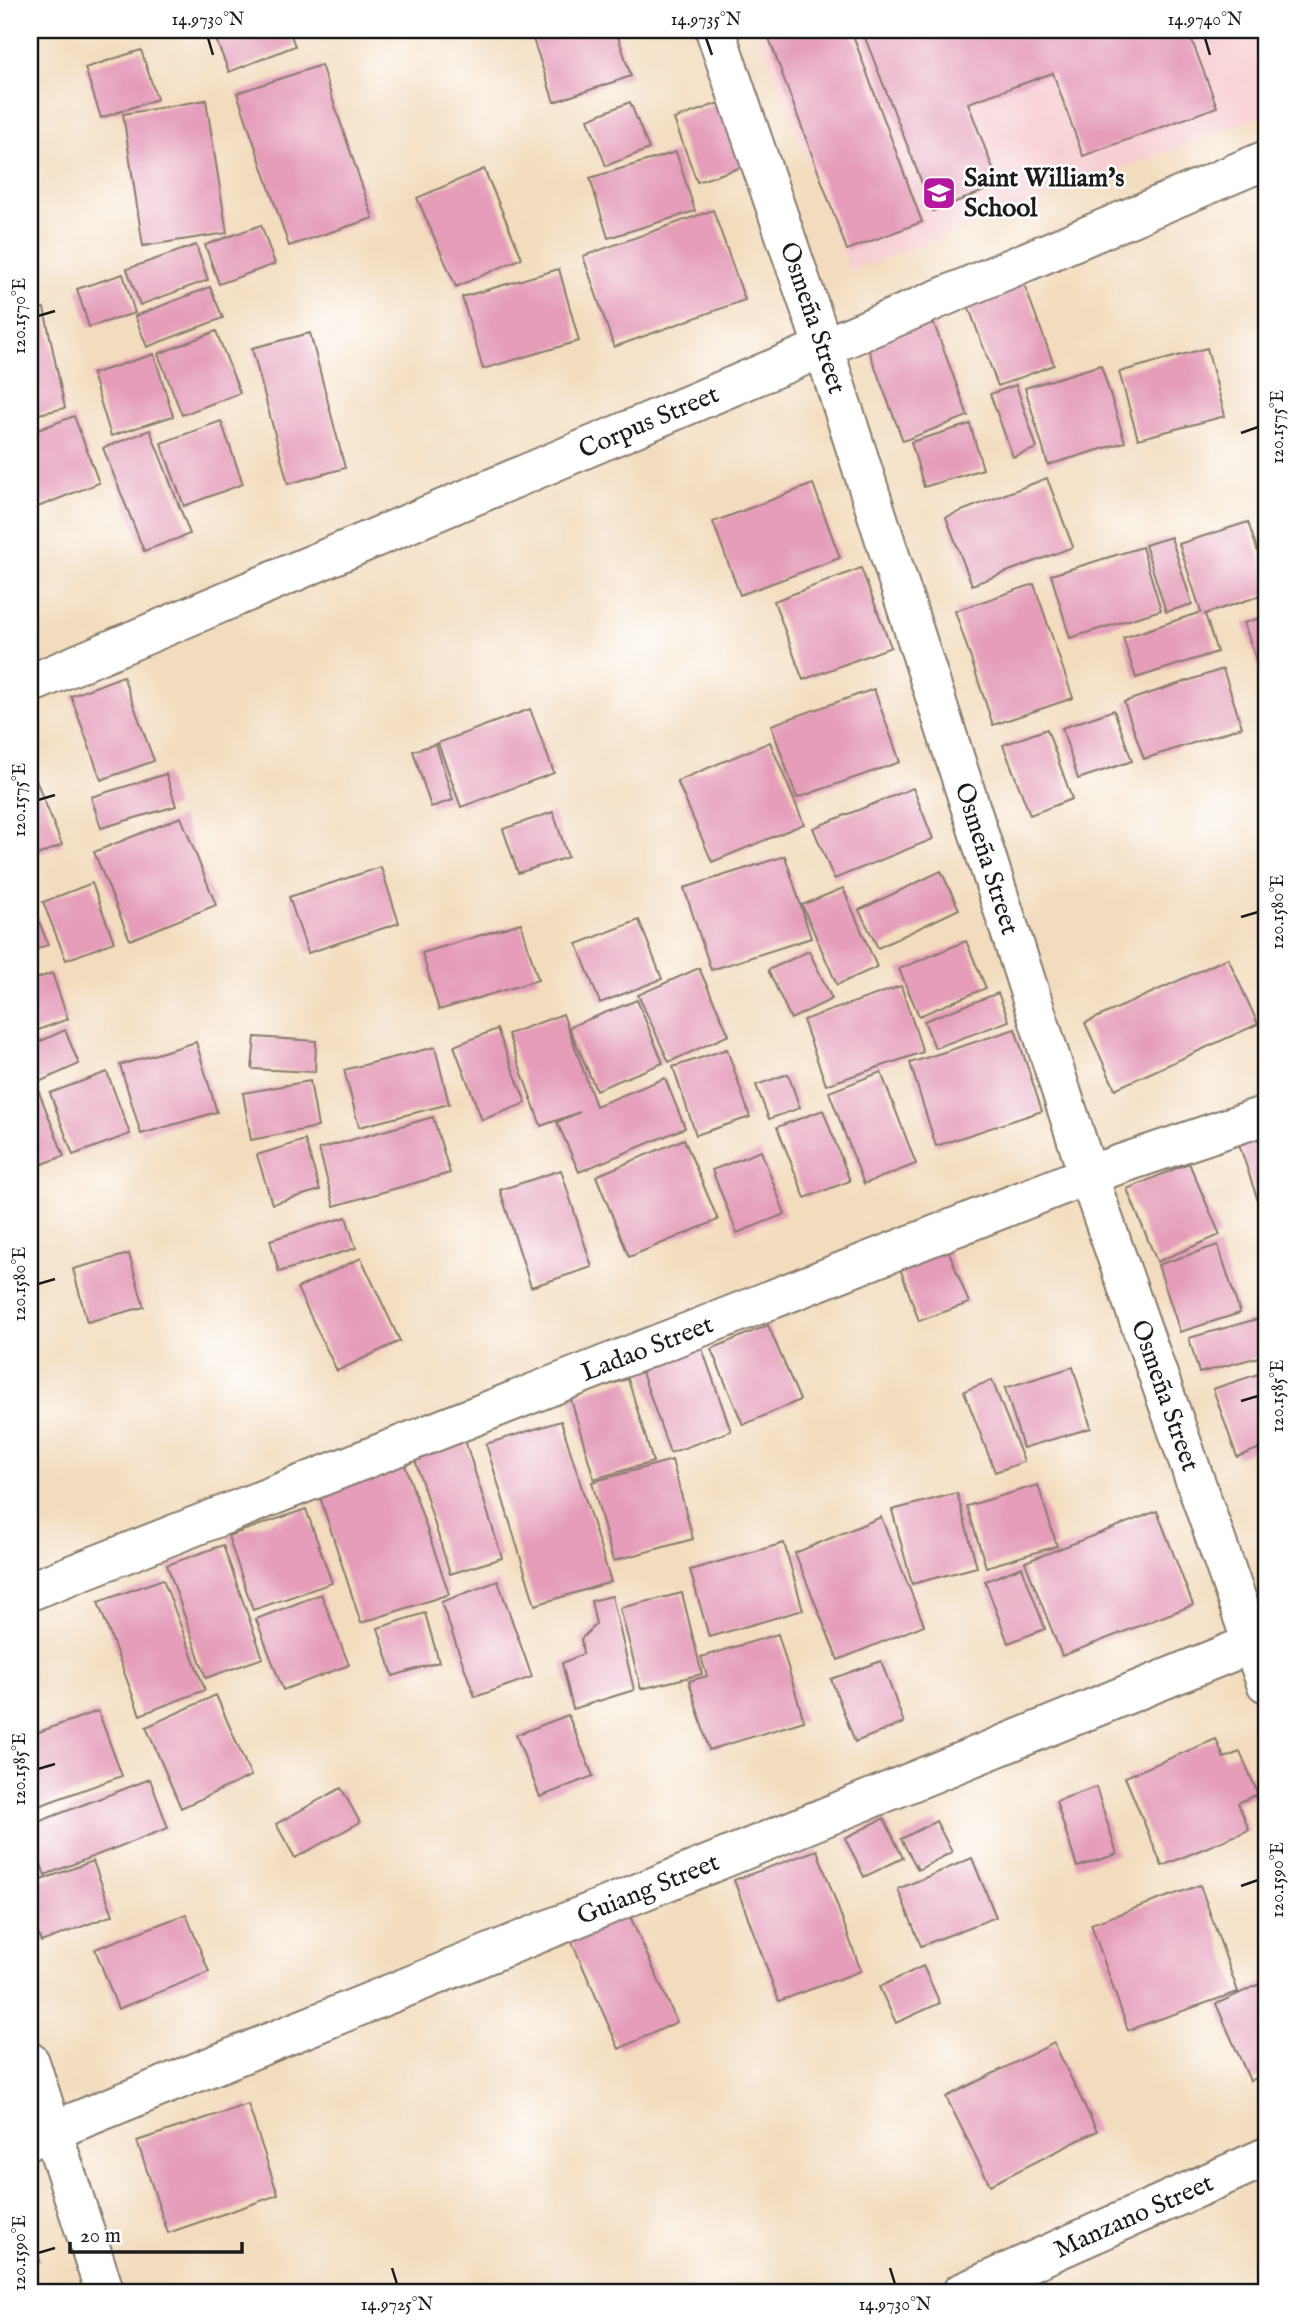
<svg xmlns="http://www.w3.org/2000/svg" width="1296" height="2323" viewBox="0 0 1296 2323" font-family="'IM FELL English',serif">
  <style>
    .built { fill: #f7cfd3 }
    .building { fill: #e59dba }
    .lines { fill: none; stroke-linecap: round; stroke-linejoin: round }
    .minor-casing { stroke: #887c6d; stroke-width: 42 }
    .minor { stroke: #fff; stroke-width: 38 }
    .ticks { fill: none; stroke: #1c1c1c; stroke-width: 2.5 }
    .labels { text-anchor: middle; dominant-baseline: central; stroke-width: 5; stroke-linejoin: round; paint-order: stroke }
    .poi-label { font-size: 26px; font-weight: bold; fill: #1c1c1c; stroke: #fff; text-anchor: start }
    .street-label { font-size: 26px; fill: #1c1c1c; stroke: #fff }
    .neatline { fill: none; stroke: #1c1c1c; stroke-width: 2.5 }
    .ticks-label { font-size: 18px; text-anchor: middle; fill: #1c1c1c }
  </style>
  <rect width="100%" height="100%" fill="#fff"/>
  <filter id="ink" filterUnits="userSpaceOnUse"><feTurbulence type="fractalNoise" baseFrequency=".0143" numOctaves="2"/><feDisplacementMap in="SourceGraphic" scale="14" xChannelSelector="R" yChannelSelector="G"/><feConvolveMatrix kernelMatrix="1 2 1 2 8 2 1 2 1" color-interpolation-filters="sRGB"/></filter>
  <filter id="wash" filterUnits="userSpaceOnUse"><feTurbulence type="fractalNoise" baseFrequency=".00686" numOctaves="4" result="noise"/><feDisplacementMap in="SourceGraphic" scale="28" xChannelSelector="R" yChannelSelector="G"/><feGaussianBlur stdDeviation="1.57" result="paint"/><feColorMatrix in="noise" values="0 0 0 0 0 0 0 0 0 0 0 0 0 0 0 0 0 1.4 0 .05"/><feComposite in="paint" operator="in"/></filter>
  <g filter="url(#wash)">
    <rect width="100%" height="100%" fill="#f3dcbe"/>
    <path class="built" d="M758,30H1266V114L850,272Z"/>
    <g id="blocks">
      <path class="building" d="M212,30H289L295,46L229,72Z
        M560,30H616L631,76L554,102L533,39Z
        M766,30H851L922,222L847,250Z
        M862,30H1188L1217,107L1083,156L1053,73L968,103L999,185L933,211Z
        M141,50L157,99L101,118L85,68Z
        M321,65L373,218L289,246L237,93Z
        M206,100L227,233L143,246L123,114Z
        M630,102L649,149L606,166L588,119Z
        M719,103L742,167L697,182L674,119Z
        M676,152L695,211L608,238L590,178Z
        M484,169L522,258L456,287L417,198Z
        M713,210L745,300L614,347L583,256Z
        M261,225L275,264L219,284L205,245Z
        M196,245L208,280L140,305L127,269Z
        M559,269L579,341L483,369L462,297Z
        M123,274L135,313L89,327L77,289Z
        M1023,281L1054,365L998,386L967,303Z
        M210,287L223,318L147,347L135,316Z
        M44,308L65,408L30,416V311Z
        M930,313L968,416L903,441L864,338Z
        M216,331L240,393L182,415L158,354Z
        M310,333L345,468L288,484L252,348Z
        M1207,348L1225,416L1138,439L1119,372Z
        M154,354L173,416L111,436L92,374Z
        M1101,365L1125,442L1048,465L1025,388Z
        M1016,385L1037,448L1013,457L990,394Z
        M74,416L99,483L30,510V433Z
        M221,421L243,484L184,506L161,443Z
        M970,424L983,469L924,487L911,442Z
        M150,430L190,534L144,551L103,448Z
        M1047,478L1073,547L972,585L946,517Z
        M813,484L840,558L740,595L713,522Z
        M1248,522L1266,577V594L1205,614L1217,652L1136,678L1123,638L1201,612L1179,544Z
        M1171,537L1192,604L1166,612L1145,545Z
        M1142,547L1161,610L1070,638L1051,575Z
        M861,568L891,647L803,680L774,601Z
        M1034,584L1073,698L993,725L955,611Z
        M1266,616V679L1263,681L1244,623Z
        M1223,669L1242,727L1144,759L1124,702Z
        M123,676L154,761L101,780L71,696Z
        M874,689L900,762L797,798L771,725Z
        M530,709L554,773L461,807L438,743Z
        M1114,710L1132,761L1078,779L1062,728Z
        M1047,729L1072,799L1030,815L1003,745Z
        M770,742L804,824L712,862L677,781Z
        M436,744L453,800L431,807L413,751Z
        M30,765L62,845L30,858Z
        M166,774L176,806L101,828L91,797Z
        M913,788L933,839L834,879L813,828Z
        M553,812L568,857L518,873L503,829Z
        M181,817L216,905L130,940L94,852Z
        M785,856L811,938L711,970L684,888Z
        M381,867L399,923L308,953L289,897Z
        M941,871L959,909L878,948L859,910Z
        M92,883L114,942L66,960L43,902Z
        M843,888L877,967L837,985L802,905Z
        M30,897L48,945L30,951Z
        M639,920L662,979L600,1003L577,944Z
        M521,923L538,980L439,1010L422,953Z
        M966,941L986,988L919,1016L899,969Z
        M809,951L832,999L791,1019L768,970Z
        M1228,958L1258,1024L1115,1089L1085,1023Z
        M699,968L729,1035L669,1062L638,995Z
        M52,973L68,1019L30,1033V981Z
        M901,986L923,1052L826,1085L803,1020Z
        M998,993L1009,1021L935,1048L924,1021Z
        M637,1000L663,1063L596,1090L569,1027Z
        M563,1014L596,1106L665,1078L685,1128L579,1172L557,1122L580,1112L541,1126L508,1034Z
        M497,1029L526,1103L482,1120L454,1046Z
        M1015,1029L1042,1111L936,1146L910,1063Z
        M65,1030L79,1064L30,1086V1046Z
        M255,1037L316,1041L315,1072L252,1069Z
        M196,1042L217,1112L141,1134L120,1065Z
        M435,1047L449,1104L359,1127L344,1070Z
        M727,1049L750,1117L696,1135L673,1067Z
        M107,1072L130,1134L73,1155L50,1093Z
        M881,1072L916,1164L864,1184L829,1092Z
        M788,1074L800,1108L769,1119L756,1085Z
        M310,1081L318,1127L251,1140L243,1093Z
        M39,1092L64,1156L30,1169V1095Z
        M823,1110L850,1181L805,1198L777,1127Z
        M433,1117L450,1173L334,1206L319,1149Z
        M1266,1131V1225L1238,1141Z
        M684,1139L718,1220L629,1257L596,1176Z
        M305,1140L320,1190L272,1204L257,1155Z
        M761,1151L785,1214L737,1233L712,1170Z
        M1189,1163L1220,1235L1157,1262L1127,1189Z
        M561,1170L592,1267L531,1287L500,1190Z
        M346,1217L356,1248L279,1272L270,1240Z
        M944,1239L969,1303L919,1321L896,1257Z
        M1218,1245L1240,1313L1180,1332L1158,1265Z
        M129,1254L144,1307L87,1322L73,1269Z
        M361,1258L400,1341L337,1371L297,1288Z
        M1257,1319L1266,1355L1199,1373L1189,1338Z
        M768,1325L800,1400L743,1425L711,1349Z
        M697,1334L731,1431L670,1453L636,1355Z
        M1073,1367L1091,1428L1023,1448L1005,1388Z
        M1261,1373L1266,1389V1446L1237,1457L1213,1389Z
        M628,1379L653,1462L594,1479L570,1396Z
        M992,1380L1024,1462L995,1472L964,1391Z
        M561,1421L611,1582L535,1605L486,1444Z
        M464,1437L502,1558L450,1574L413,1453Z
        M672,1460L693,1539L613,1561L592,1482Z
        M405,1465L449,1594L361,1623L319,1494Z
        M1038,1485L1057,1546L986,1567L967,1506Z
        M957,1493L977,1567L912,1584L892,1510Z
        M306,1509L332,1583L253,1610L228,1536Z
        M1157,1511L1193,1605L1062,1656L1025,1562Z
        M881,1517L924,1625L838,1660L795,1553Z
        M784,1543L803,1610L709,1637L690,1570Z
        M223,1545L263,1658L206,1678L167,1565Z
        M1022,1567L1045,1629L1008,1643L985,1581Z
        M163,1579L205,1690L140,1715L98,1602Z
        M498,1581L532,1677L475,1697L441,1602Z
        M682,1593L702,1674L641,1689L620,1608Z
        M321,1594L349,1665L283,1690L256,1619Z
        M612,1596L634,1690L573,1709L562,1663L583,1654L581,1639L596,1624L591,1601Z
        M425,1613L439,1662L393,1676L378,1628Z
        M778,1634L804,1721L709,1750L689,1681L707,1676L701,1657Z
        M881,1661L904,1723L855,1742L831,1679Z
        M216,1695L251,1776L181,1808L146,1727Z
        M98,1711L122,1776L30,1809V1735Z
        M568,1715L593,1776L540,1797L516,1735Z
        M1216,1739L1224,1758L1240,1752L1258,1794L1238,1803L1249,1830L1162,1866L1125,1777Z
        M150,1779L168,1828L45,1875L30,1835V1825Z
        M1096,1787L1117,1854L1077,1867L1056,1801Z
        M341,1788L360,1822L295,1858L276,1824Z
        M884,1818L903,1858L864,1877L845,1838Z
        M936,1821L952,1852L918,1870L901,1839Z
        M817,1850L861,1971L779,2001L734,1880Z
        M972,1858L996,1917L921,1946L898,1889Z
        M93,1861L113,1915L41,1942L30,1911V1884Z
        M1200,1885L1238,1992L1128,2030L1091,1924Z
        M186,1914L209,1972L118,2009L95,1949Z
        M629,1914L677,2022L619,2049L571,1940Z
        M923,1966L940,2003L896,2023L879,1987Z
        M1266,1981V2074L1250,2081L1216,2004Z
        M1054,2043L1097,2131L990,2185L946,2097Z
        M248,2104L278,2195L168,2233L137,2141Z
        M30,2236L40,2261L30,2264Z"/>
    </g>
  </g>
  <g filter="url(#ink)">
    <use href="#blocks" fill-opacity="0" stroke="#887c6d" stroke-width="2"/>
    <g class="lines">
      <g class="minor-casing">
        <g id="minor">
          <path id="s1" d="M715,30L823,346L1088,1175L1266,1683"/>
          <path id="s2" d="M30,684L1266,160"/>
          <path id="s3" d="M30,1591L1088,1175L1266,1115"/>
          <path d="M30,2062L105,2293"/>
          <path id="s4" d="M30,2140L1266,1638"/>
          <path id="s5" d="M961,2293L1266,2157"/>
        </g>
      </g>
      <use href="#minor" class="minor"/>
    </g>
  </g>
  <path class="ticks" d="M208,38L213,55M706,38L712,55M1205,38L1210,55M38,316L55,311M1241,433L1258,427M38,800L55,795M1241,917L1258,912M38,1284L55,1279M1241,1401L1258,1396M38,1769L55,1764M1241,1886L1258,1880M38,2253L55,2248M392,2268L397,2284M890,2268L895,2284"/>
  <defs>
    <g id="school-square" transform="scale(1.75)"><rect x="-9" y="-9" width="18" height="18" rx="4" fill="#b5179e" stroke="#fff"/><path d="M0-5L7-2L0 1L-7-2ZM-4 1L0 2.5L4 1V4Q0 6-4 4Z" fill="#fff"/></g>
  </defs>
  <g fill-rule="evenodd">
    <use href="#school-square" x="939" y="193"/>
  </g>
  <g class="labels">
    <g class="poi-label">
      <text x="964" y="178">Saint William's<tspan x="964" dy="30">School</tspan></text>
    </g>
    <g class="street-label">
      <text stroke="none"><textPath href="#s1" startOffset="304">Osmeña Street</textPath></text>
      <text stroke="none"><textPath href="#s2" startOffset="672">Corpus Street</textPath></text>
      <text stroke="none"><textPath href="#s1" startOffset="872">Osmeña Street</textPath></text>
      <text stroke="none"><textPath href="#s3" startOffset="663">Ladao Street</textPath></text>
      <text stroke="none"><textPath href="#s1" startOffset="1438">Osmeña Street</textPath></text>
      <text stroke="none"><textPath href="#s4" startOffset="667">Guiang Street</textPath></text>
      <text stroke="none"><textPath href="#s5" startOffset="189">Manzano Street</textPath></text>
    </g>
  </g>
  <rect width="1296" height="2323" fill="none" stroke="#fff" stroke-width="77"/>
  <path d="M70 2242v10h172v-10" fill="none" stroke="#1c1c1c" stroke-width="3.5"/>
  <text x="80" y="2242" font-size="21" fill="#1c1c1c" stroke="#ffffff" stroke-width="5" paint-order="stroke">20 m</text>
  <rect x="38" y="38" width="1220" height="2246" class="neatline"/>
  <g class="ticks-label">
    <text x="208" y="25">14.9730°N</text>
    <text x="706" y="25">14.9735°N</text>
    <text x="1205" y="25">14.9740°N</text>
    <text transform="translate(19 316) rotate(-90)" y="6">120.1570°E</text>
    <text transform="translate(1277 427) rotate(-90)" y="6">120.1575°E</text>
    <text transform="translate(19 800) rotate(-90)" y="6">120.1575°E</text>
    <text transform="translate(1277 912) rotate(-90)" y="6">120.1580°E</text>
    <text transform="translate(19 1284) rotate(-90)" y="6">120.1580°E</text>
    <text transform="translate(1277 1396) rotate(-90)" y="6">120.1585°E</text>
    <text transform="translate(19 1769) rotate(-90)" y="6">120.1585°E</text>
    <text transform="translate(1277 1880) rotate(-90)" y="6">120.1590°E</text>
    <text transform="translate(19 2253) rotate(-90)" y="6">120.1590°E</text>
    <text x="397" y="2310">14.9725°N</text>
    <text x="895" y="2310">14.9730°N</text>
  </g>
</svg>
